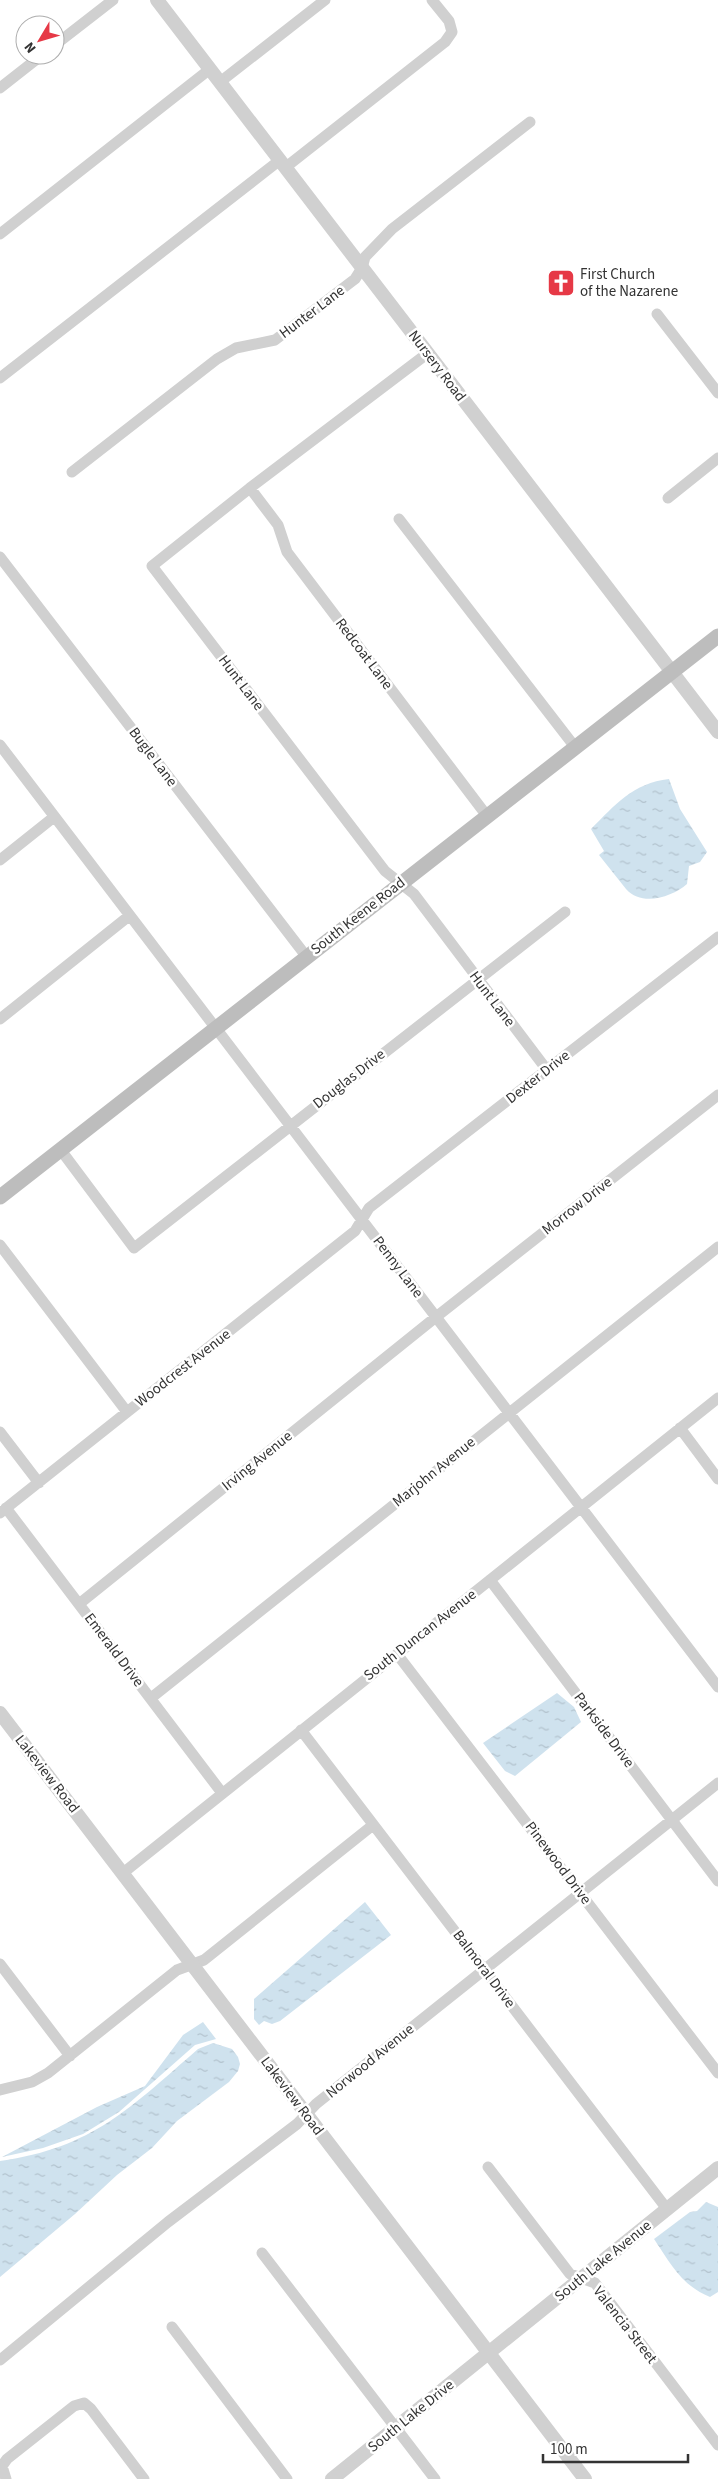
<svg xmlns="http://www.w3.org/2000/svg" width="718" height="2479" viewBox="0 0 718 2479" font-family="'Source Sans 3',sans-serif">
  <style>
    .water { fill: url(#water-ripples) }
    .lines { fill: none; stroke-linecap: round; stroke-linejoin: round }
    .minor { stroke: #d0d0d0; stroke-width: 11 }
    .tertiary { stroke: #d0d0d0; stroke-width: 14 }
    .secondary { stroke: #bdbdbd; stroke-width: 15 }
    .labels { text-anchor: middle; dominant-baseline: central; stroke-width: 5; stroke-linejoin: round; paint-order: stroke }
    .poi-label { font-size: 15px; fill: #333; stroke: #fff; text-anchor: start }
    .street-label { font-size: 15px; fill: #333; stroke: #fff }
  </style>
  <defs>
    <pattern id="water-ripples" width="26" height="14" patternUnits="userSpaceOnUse" patternTransform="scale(1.25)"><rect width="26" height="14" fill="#cfe2ee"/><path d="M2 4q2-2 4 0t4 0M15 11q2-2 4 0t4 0" fill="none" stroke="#b2c2cd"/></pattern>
  </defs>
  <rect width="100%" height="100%" fill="#fff"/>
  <path class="water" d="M669,779L680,809L707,852L700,862L689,866L687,884C672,897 642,907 626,889C617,878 608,866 599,855L604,851L591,829C615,805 633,783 669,779Z
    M557,1693L574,1707L581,1722L515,1776L505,1771L483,1743Z
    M365,1902L391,1935L280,2021L272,2024L264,2021L259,2025L254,2019V1999Z
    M203,2022L216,2039L195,2045L119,2112L83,2134L43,2148L2,2157L97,2107L145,2086L183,2035Z
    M213,2043L232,2049L238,2057L240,2064L238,2071L229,2082L177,2121L152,2148L117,2175L75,2214L0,2277V2161C93,2148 131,2107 198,2049Z
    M706,2202L718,2207V2292L710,2297C681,2285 671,2264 654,2239L690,2212L697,2211Z"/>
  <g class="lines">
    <path class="minor" d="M55,45L113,0
      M220,82L325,0
      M0,88L42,55
      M286,167L445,42L452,32L449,21L432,0
      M0,234L210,69
      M657,314L718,393
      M428,353L250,488L152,566L385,871L414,894L547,1070
      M0,378L280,160
      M72,472L217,359L236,348L275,340L355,279L362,268L365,257L392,229L530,122
      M250,488L278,525L287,552L487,816
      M668,498L718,458
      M399,519L575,747
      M0,557L306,956
      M0,745L718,1687
      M0,860L54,817
      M0,1019L129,916
      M60,1149L134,1248L565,912
      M0,1245L127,1412
      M680,1428L718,1479
      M0,1432L39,1483
      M6,1508L222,1793
      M0,1513L355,1231L369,1208L718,937
      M490,1580L718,1881
      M79,1604L436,1317L718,1095
      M397,1654L718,2073
      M151,1698L718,1247
      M301,1730L667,2209
      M123,1873L718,1398
      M0,1964L70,2056
      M0,2090L32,2082L48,2073L177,1970L204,1960L373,1825
      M488,2167L570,2274L595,2283L718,2445
      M262,2253L435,2479
      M172,2327L287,2479
      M0,2360L168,2222L297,2124L316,2104L718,1783
      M6,2479L2,2466L7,2459L74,2406L84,2403L91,2409L144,2479"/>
    <path class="tertiary" d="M157,0L718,732
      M0,1713L585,2479
      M332,2479L718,2168"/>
    <path class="secondary" d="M0,1197L718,636"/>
  </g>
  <defs>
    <g id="church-square" transform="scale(1.4375)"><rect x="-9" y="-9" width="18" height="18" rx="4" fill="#e63946" stroke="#fff"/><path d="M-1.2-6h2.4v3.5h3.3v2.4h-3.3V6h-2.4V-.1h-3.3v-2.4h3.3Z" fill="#fff"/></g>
  </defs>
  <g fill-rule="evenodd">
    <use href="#church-square" x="561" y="283"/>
  </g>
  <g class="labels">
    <g class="poi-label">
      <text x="580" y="274">First Church<tspan x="580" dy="17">of the Nazarene</tspan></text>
    </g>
    <g class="street-label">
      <text transform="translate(312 312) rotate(-37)">Hunter Lane</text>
      <text transform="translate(437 366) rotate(53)">Nursery Road</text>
      <text transform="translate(364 654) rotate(53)">Redcoat Lane</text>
      <text transform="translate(241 683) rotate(53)">Hunt Lane</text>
      <text transform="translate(153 757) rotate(53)">Bugle Lane</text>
      <text transform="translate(358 916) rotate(-38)">South Keene Road</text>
      <text transform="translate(492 999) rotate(53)">Hunt Lane</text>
      <text transform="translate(538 1077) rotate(-38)">Dexter Drive</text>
      <text transform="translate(349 1079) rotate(-38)">Douglas Drive</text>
      <text transform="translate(577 1206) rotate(-38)">Morrow Drive</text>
      <text transform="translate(398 1267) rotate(53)">Penny Lane</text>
      <text transform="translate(183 1368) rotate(-38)">Woodcrest Avenue</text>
      <text transform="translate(257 1461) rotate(-39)">Irving Avenue</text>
      <text transform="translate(434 1472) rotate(-39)">Marjohn Avenue</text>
      <text transform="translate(420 1635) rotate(-38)">South Duncan Avenue</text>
      <text transform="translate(114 1650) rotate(53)">Emerald Drive</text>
      <text transform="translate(604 1730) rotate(53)">Parkside Drive</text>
      <text transform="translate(47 1774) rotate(52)">Lakeview Road</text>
      <text transform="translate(558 1863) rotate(53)">Pinewood Drive</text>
      <text transform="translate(484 1969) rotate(53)">Balmoral Drive</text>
      <text transform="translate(370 2061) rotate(-39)">Norwood Avenue</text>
      <text transform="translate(292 2096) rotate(53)">Lakeview Road</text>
      <text transform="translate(603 2261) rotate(-39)">South Lake Avenue</text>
      <text transform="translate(625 2325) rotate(52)">Valencia Street</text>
      <text transform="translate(411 2416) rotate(-39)">South Lake Drive</text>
    </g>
  </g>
  <g transform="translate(40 40) rotate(232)"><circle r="24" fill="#ffffff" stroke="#adadad"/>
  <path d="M0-4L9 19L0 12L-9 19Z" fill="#e63946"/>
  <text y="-8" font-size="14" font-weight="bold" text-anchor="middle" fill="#333333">N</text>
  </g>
  <path d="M543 2454v8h145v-8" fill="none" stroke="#333333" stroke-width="2.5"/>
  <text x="550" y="2454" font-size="15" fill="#333333" stroke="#ffffff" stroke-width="4" paint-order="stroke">100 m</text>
</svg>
